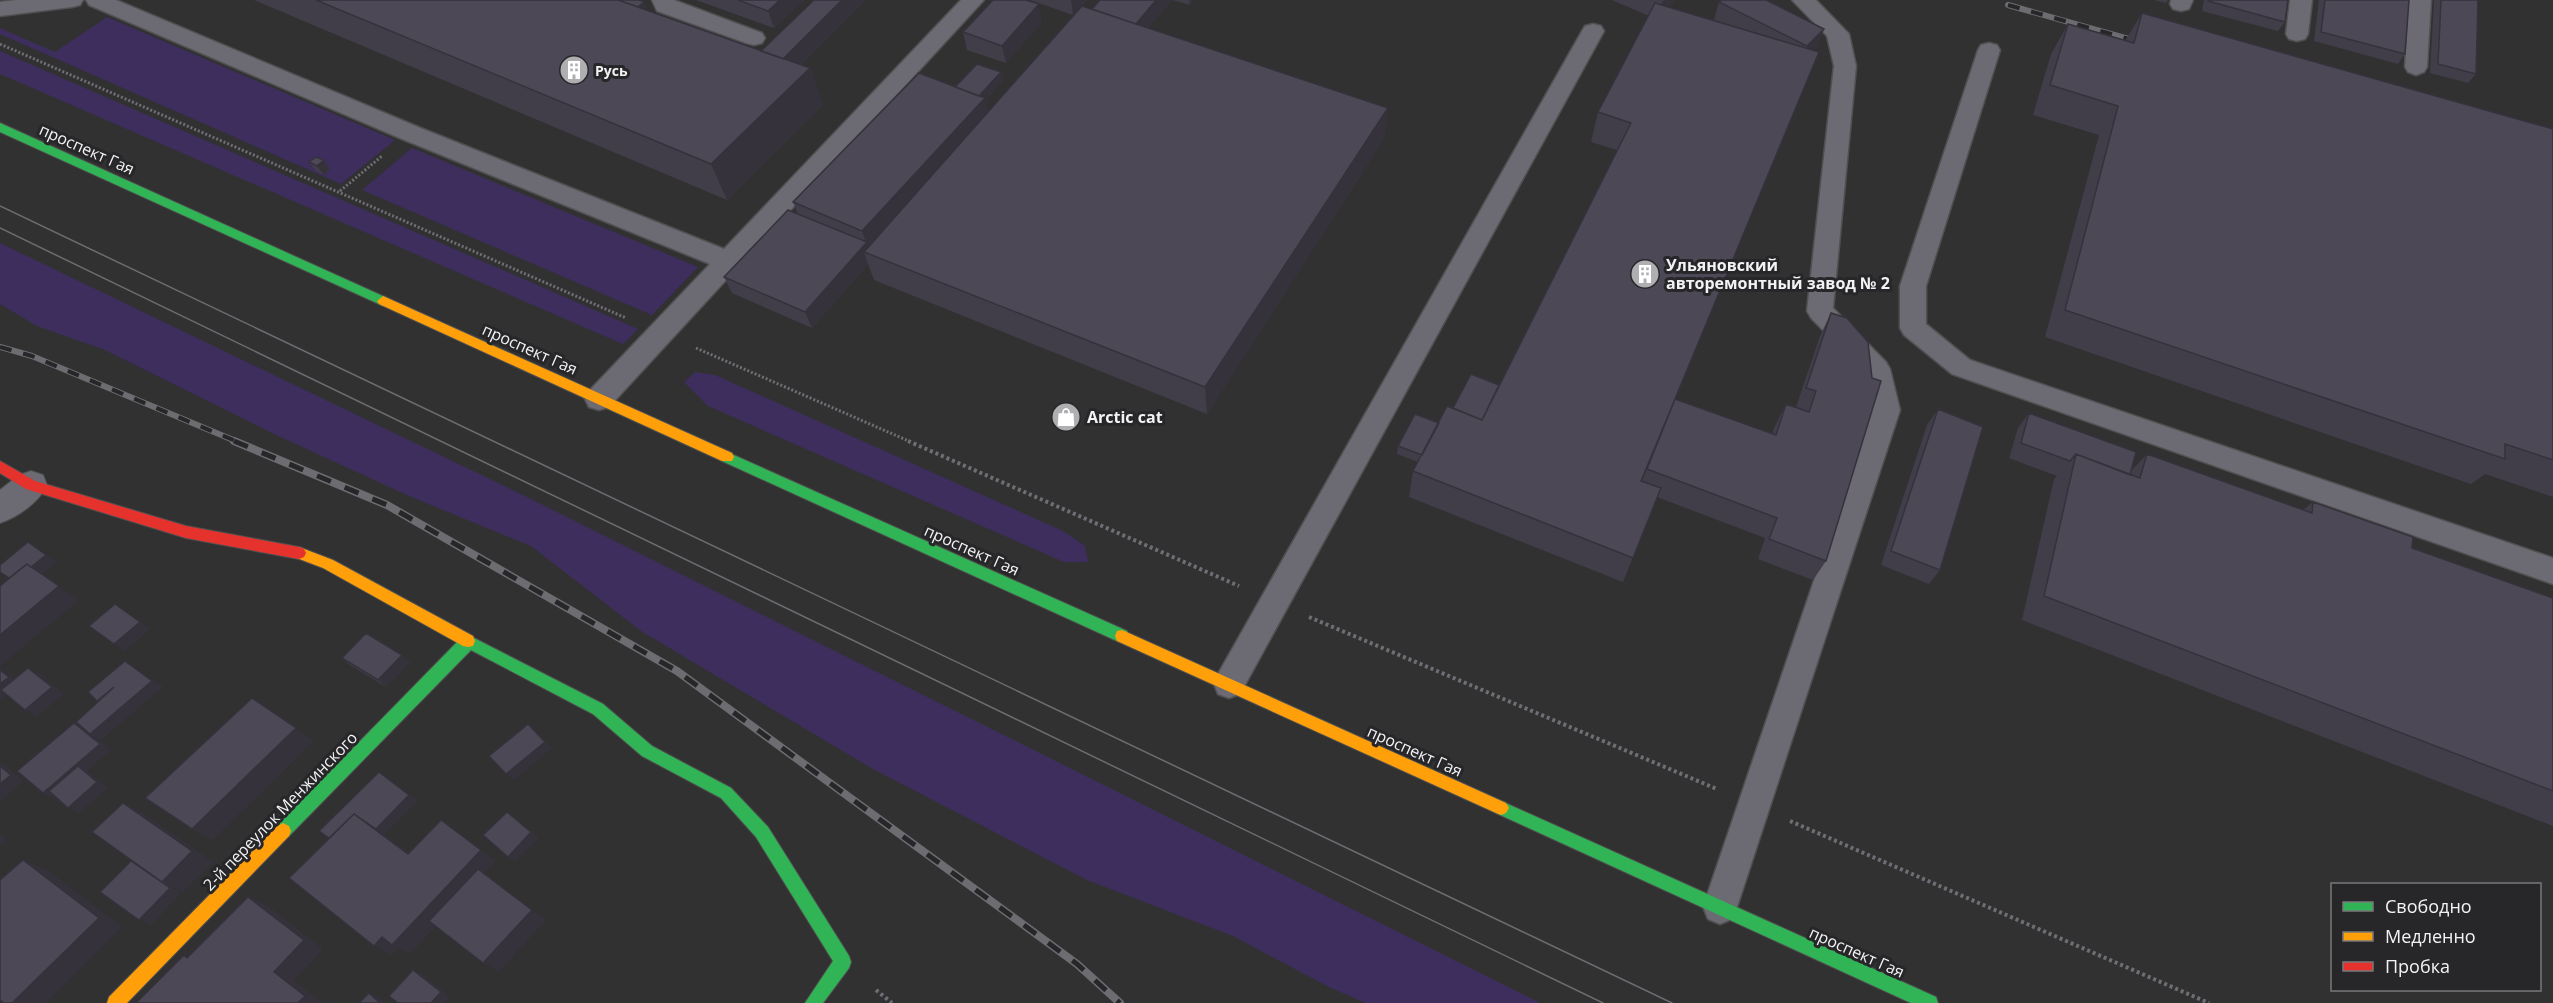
<svg xmlns="http://www.w3.org/2000/svg" width="2553" height="1003" viewBox="0 0 2553 1003" font-family="'Open Sans',sans-serif">
  <style>
    .green { fill: #3e2e5e }
    .lines { fill: none; stroke-linecap: round; stroke-linejoin: round }
    .lane-casing { stroke: #505051; stroke-width: 3 }
    .street-casing { stroke: #505051; stroke-width: 2 }
    .fast-casing { stroke: #505051; stroke-width: 2 }
    .slow-casing { stroke: #505051; stroke-width: 2 }
    .jam-casing { stroke: #505051; stroke-width: 2 }
    .path-far1 { stroke: #706e74; stroke-width: 3; stroke-dasharray: 2 2; stroke-linecap: butt }
    .path { stroke: #706e74; stroke-width: 4; stroke-dasharray: 3 3; stroke-linecap: butt }
    .lane { fill: #6c6a73; fill-rule: evenodd }
    .street { fill: #6c6a73; fill-rule: evenodd }
    .fast { fill: #30b455; fill-rule: evenodd }
    .slow { fill: #ff9f0a; fill-rule: evenodd }
    .jam { fill: #e5322d; fill-rule: evenodd }
    .tram { stroke: #6d6c71; stroke-width: 1.5 }
    .rail-far1-casing { stroke: #6d6c71; stroke-width: 6 }
    .rail-casing { stroke: #6d6c71; stroke-width: 8 }
    .rail-far1 { stroke: #272629; stroke-width: 4; stroke-dasharray: 12; stroke-linecap: butt }
    .rail { stroke: #272629; stroke-width: 5; stroke-dasharray: 15; stroke-linecap: butt }
    .wall { fill: #413e4a; fill-rule: evenodd }
    .shaded-wall { fill: #35323c }
    .building { fill: #4c4856; stroke: #35323c; stroke-width: 1.5 }
    .labels { text-anchor: middle; dominant-baseline: central; stroke-width: 6; stroke-linejoin: round; paint-order: stroke }
    .far-poi-label { font-size: 14px; font-weight: bold; fill: #f3f2f5; stroke: #272629; text-anchor: start }
    .street-label { font-size: 16px; fill: #f3f2f5; stroke: #272629 }
    .poi-label { font-size: 16px; font-weight: bold; fill: #f3f2f5; stroke: #272629; text-anchor: start }
  </style>
  <rect width="100%" height="100%" fill="#313132"/>
  <path class="green" d="M107,17L395,140L341,184L0,34V28L55,52Z
    M0,51L638,329L623,344L0,74Z
    M412,148L698,267L652,315L362,190Z
    M0,243L527,497L1540,1003H1366L1329,987L1233,936L1087,880L873,769L641,631L531,546L409,496L272,433L105,350L37,326L0,304Z
    M695,372L715,375L1063,531L1085,546L1088,562H1064L708,406L684,382Z"/>
  <g class="lines">
    <g class="lane-casing">
      <path id="lane" d="M16,0H83L80,5L72,7L0,16V2Z
        M86,0H116L418,127L724,249L961,0H984L609,407L599,410L589,407L585,399L589,391L710,264L402,139L89,5Z
        M652,0H674L762,33L765,38L762,43L754,45L746,43L657,11Z
        M1792,0H1816L1849,34L1856,66L1833,308L1886,362L1890,369L1900,410L1737,907L1732,919L1720,924L1708,919L1703,907L1872,410L1865,373L1811,318L1807,311L1834,66L1827,36Z
        M2171,0H2193L2189,9L2181,11L2173,9L2170,4Z
        M2290,0H2312L2308,34L2305,39L2297,41L2289,39L2286,34Z
        M2409,0H2431L2427,67L2424,72L2416,75L2408,72L2405,67Z
        M1593,24L1601,26L1604,31L1240,694L1229,698L1218,694L1214,684L1218,674L1582,31L1585,26Z
        M1989,43L1997,45L2000,50L1926,286V324L1970,360L2553,558V584L1952,374L1904,335L1900,328V286L1978,50L1981,45Z"/>
    </g>
    <g class="street-casing">
      <path id="street" d="M31,471L43,475L47,485C39,502 18,517 0,523V490L19,475Z"/>
    </g>
    <g class="fast-casing">
      <path id="fast" d="M0,123L387,298L389,301L383,306L379,304L0,132Z
        M727,452L1127,631L1129,636L1127,641L1122,642L1117,641L722,461L720,457L722,453Z
        M468,635L603,704L652,746L731,788L768,827L849,956L851,962L849,968L823,1003H805L833,961L756,837L721,798L642,756L593,714L471,650L289,836L283,839L277,836L275,831L277,826L463,636Z
        M1501,801L1936,997L1938,1003H1911L1496,813L1493,808L1496,803Z"/>
    </g>
    <g class="slow-casing">
      <path id="slow" d="M383,296L732,453L734,457L732,461H722L379,304L377,301Z
        M299,547L333,560L473,636L475,641L473,646L468,647L463,646L323,568L294,557L292,553L294,549Z
        M1122,630L1506,803L1509,808L1506,813L1501,815L1496,813L1117,641L1115,636L1117,631Z
        M283,823L289,826L291,831L289,836L127,1003H107L109,997L277,826Z"/>
    </g>
    <g class="jam-casing">
      <path id="jam" d="M0,461L35,481L186,526L299,547L304,549L306,553L304,557L299,559L186,538L26,489L0,473Z"/>
    </g>
    <path class="path-far1" d="M0,44L626,318
      M340,191L382,156
      M696,348L911,442"/>
    <path class="path" d="M908,441L1239,586
      M1309,617L1717,789
      M1790,821L2209,1003
      M876,990L892,1003"/>
    <use href="#lane" class="lane"/>
    <use href="#street" class="street"/>
    <use href="#fast" class="fast"/>
    <use href="#slow" class="slow"/>
    <use href="#jam" class="jam"/>
    <path class="tram" d="M0,206L1672,1003
      M0,228L1603,1003"/>
    <g class="rail-far1-casing">
      <path id="rail-far1" d="M2008,5L2143,43
        M0,347L32,356L238,442"/>
    </g>
    <g class="rail-casing">
      <path id="rail" d="M234,441L387,505L677,671L1077,964L1120,1003"/>
    </g>
    <use href="#rail-far1" class="rail-far1"/>
    <use href="#rail" class="rail"/>
  </g>
  <path class="wall" d="M254,0H641L644,2L648,11L761,51L814,0H865L800,65L810,68L823,105L727,200Z
    M696,0H804L774,28Z
    M1030,0H1087L1073,15Z
    M1100,0H1172L1148,28L1385,137L1207,414L874,280L868,264L812,328L732,293L724,277L798,214L793,202L955,87L1001,72L1002,81L986,100L988,112L1092,9Z
    M1173,0H1194L1190,5Z
    M1612,0H1675L1668,7L1719,22L1714,20L1719,2L1818,46L1813,50L1675,399L1772,434L1775,426L1786,404L1796,407L1820,336L1831,313L1826,561L1813,580L1758,559L1765,538L1657,497L1623,582L1409,497L1413,471L1418,462L1397,454L1398,446L1439,423L1453,408L1499,385L1617,150L1591,142L1598,112L1649,16ZM1663,428L1642,481H1641Z
    M2154,0H2168L2166,3Z
    M2204,0H2288L2285,22L2278,31L2202,11Z
    M2319,0H2409L2405,54L2398,64L2314,41Z
    M2434,0H2478L2476,74L2468,83L2430,73Z
    M2142,13L2553,129V497L2485,474L2471,484L2045,337L2099,135L2033,115L2051,54L2068,24L2125,41Z
    M1042,22L1006,63L967,50L963,32Z
    M309,162L330,169L324,175L316,171Z
    M1938,409L1940,570L1929,584L1881,565L1927,425Z
    M2029,413L2131,471L2147,454L2303,510L2313,502L2412,548L2553,598V826L2022,620L2054,479L2057,476L2009,458L2018,428Z
    M342,658L410,662L386,687L350,665Z"/>
  <path class="shaded-wall" d="M780,0H804L774,28L768,11Z
    M843,0H865L778,87L772,70Z
    M1071,0H1087L1073,15Z
    M1156,0H1172L1130,50L1128,33Z
    M1189,0H1194L1190,5Z
    M1664,0H1675L1657,20L1662,2Z
    M644,2L652,19L624,18Z
    M1039,4L1042,22L1006,63L1002,46Z
    M1824,29L1818,46L1800,63L1807,46Z
    M810,68L823,105L727,200L711,164Z
    M1001,72L1002,81L986,100L991,122L864,252L868,264L812,328L805,312L866,243L862,231Z
    M1388,108L1385,137L1207,414L1205,387Z
    M324,160L330,169L324,175L317,166Z
    M28,542L57,562L42,574L79,600L0,666V635L25,589Z
    M115,604L150,629L125,651L114,644Z
    M402,655L410,662L386,687L378,680Z
    M125,661L163,687L101,740L95,737L111,750L87,771L108,788L79,813L68,808L85,772L55,799L43,793L74,723L86,729Z
    M0,668L20,683L0,700Z
    M28,668L40,674L64,694L36,717L25,710Z
    M252,698L314,741L213,840L192,829Z
    M528,724L552,748L514,780L506,774Z
    M0,763L5,765L23,781L0,801Z
    M379,772L418,801L385,834L382,832L424,865L408,854L362,819Z
    M123,803L144,814L213,862L183,892L171,886L181,893L151,925L139,920L131,861L142,867Z
    M514,817L539,838L515,862L508,857Z
    M441,820L496,861L484,873L546,920L499,972L483,963L484,874L410,954L398,948L391,955L374,946Z
    M0,833L7,840L0,846Z
    M23,860L47,870L122,927L46,1003H12Z
    M248,897L268,906L323,949L294,981L323,1003H298L274,972Z
    M413,970L422,974L450,997L444,1003H431Z
    M369,993L378,997L385,1003H380Z"/>
  <path class="building" d="M316,0H618L810,68L711,164Z
    M618,0H639L644,2L638,7Z
    M738,0H780L768,11Z
    M814,0H842L783,59L761,51Z
    M993,0H1026L1039,4L1002,46L963,32Z
    M1100,0H1156L1136,24L1092,9Z
    M1722,0H1766L1824,29L1807,46L1719,2Z
    M2209,0H2288L2285,22L2208,1Z
    M2325,0H2409L2405,54L2321,32Z
    M2441,0H2478L2476,74L2438,64Z
    M1655,3L1819,52L1641,481L1661,488L1633,558L1413,471L1447,406L1482,420L1631,123L1598,112Z
    M1082,6L1388,108L1205,387L864,252Z
    M2142,13L2553,129V460L2505,444V459L2065,310L2118,106L2050,85L2068,24L2134,43Z
    M977,64L1001,72L979,96L955,87Z
    M919,73L985,98L862,231L793,202Z
    M316,157L324,160L317,166L309,162Z
    M788,210L867,242L805,312L724,277Z
    M1831,313L1847,318L1868,342L1872,378L1881,381L1826,561L1769,539L1777,518L1647,469L1675,399L1776,435L1786,404L1809,412L1816,391L1806,388Z
    M1471,374L1499,385L1482,420L1453,408Z
    M1938,409L1983,427L1940,570L1891,551Z
    M2029,413L2136,452L2130,475L2076,454L2070,461L2021,443Z
    M1415,414L1439,423L1422,455L1398,446Z
    M2076,454L2140,478L2147,454L2312,513L2313,502L2413,537L2412,548L2553,598V791L2044,596Z
    M28,542L46,555L31,567L27,564L9,578L0,572V565Z
    M27,564L59,586L0,635V586Z
    M115,604L140,622L114,644L89,626Z
    M366,633L402,655L378,680L342,658Z
    M125,661L152,681L90,734L76,722L114,687L97,701L88,692Z
    M28,668L52,687L25,710L1,690Z
    M0,670L9,677L0,684Z
    M252,698L296,728L192,829L145,798Z
    M74,723L100,744L43,793L17,771Z
    M528,724L545,742L506,774L489,756Z
    M0,766L11,775L0,784Z
    M78,766L97,782L68,808L49,791Z
    M379,772L409,795L376,829L354,814L329,838L319,831Z
    M123,803L192,851L162,882L92,832Z
    M507,812L531,832L508,857L483,835Z
    M354,814L408,854L441,820L481,850L392,945L382,937L374,946L289,878Z
    M23,860L99,918L12,1003H4L0,1000V880Z
    M131,861L170,888L139,920L100,892Z
    M478,869L532,910L483,963L429,921Z
    M248,897L304,940L274,972L305,996L298,1003H136L184,955L187,958Z
    M413,970L441,992L431,1003H398L389,996Z
    M369,993L380,1003H359Z"/>
  <defs>
    <g id="building-disc" transform="scale(1.5)"><circle r="9.5" fill="#afaeb1" stroke="#272629"/><path d="M-4-6H4V6H1V3H-1V6H-4ZM-2.5-4.3h1.7v1.8h-1.7ZM.8-4.3h1.7v1.8H.8ZM-2.5-1h1.7V.8h-1.7ZM.8-1h1.7V.8H.8Z" fill="#fff"/></g>
    <g id="shop-disc" transform="scale(1.5)"><circle r="9.5" fill="#afaeb1" stroke="#272629"/><path d="M-5-2.5h2.3a2.7 3.5 0 0 1 5.4 0H5L5.5 6h-11ZM-1.5-2.5h3a1.5 2.3 0 0 0-3 0Z" fill="#fff"/></g>
  </defs>
  <g fill-rule="evenodd">
    <use href="#building-disc" x="574" y="70"/>
    <use href="#building-disc" x="1645" y="274"/>
    <use href="#shop-disc" x="1066" y="417"/>
  </g>
  <g class="labels">
    <g class="far-poi-label">
      <text x="595" y="70">Русь</text>
    </g>
    <g class="street-label">
      <text transform="translate(87 149) rotate(24)">проспект Гая</text>
      <text transform="translate(530 349) rotate(24)">проспект Гая</text>
      <text transform="translate(972 550) rotate(24)">проспект Гая</text>
      <text transform="translate(1415 751) rotate(24)">проспект Гая</text>
      <text transform="translate(280 811) rotate(-46)">2-й переулок Менжинского</text>
      <text transform="translate(1857 952) rotate(24)">проспект Гая</text>
    </g>
    <g class="poi-label">
      <text x="1666" y="265">Ульяновский<tspan x="1666" dy="18">авторемонтный завод № 2</tspan></text>
      <text x="1087" y="417">Arctic cat</text>
    </g>
  </g>
  <rect x="2331" y="883" width="210" height="108" fill="#272629" stroke="#79787b" stroke-width="1.5"/>
  <rect x="2343" y="902" width="30" height="9" fill="#30b455" stroke="#79787b" stroke-width="1.5"/>
  <text x="2385" y="913" font-size="18" fill="#f3f2f5">Свободно</text>
  <rect x="2343" y="932" width="30" height="9" fill="#ff9f0a" stroke="#79787b" stroke-width="1.5"/>
  <text x="2385" y="943" font-size="18" fill="#f3f2f5">Медленно</text>
  <rect x="2343" y="962" width="30" height="9" fill="#e5322d" stroke="#79787b" stroke-width="1.5"/>
  <text x="2385" y="973" font-size="18" fill="#f3f2f5">Пробка</text>
</svg>
